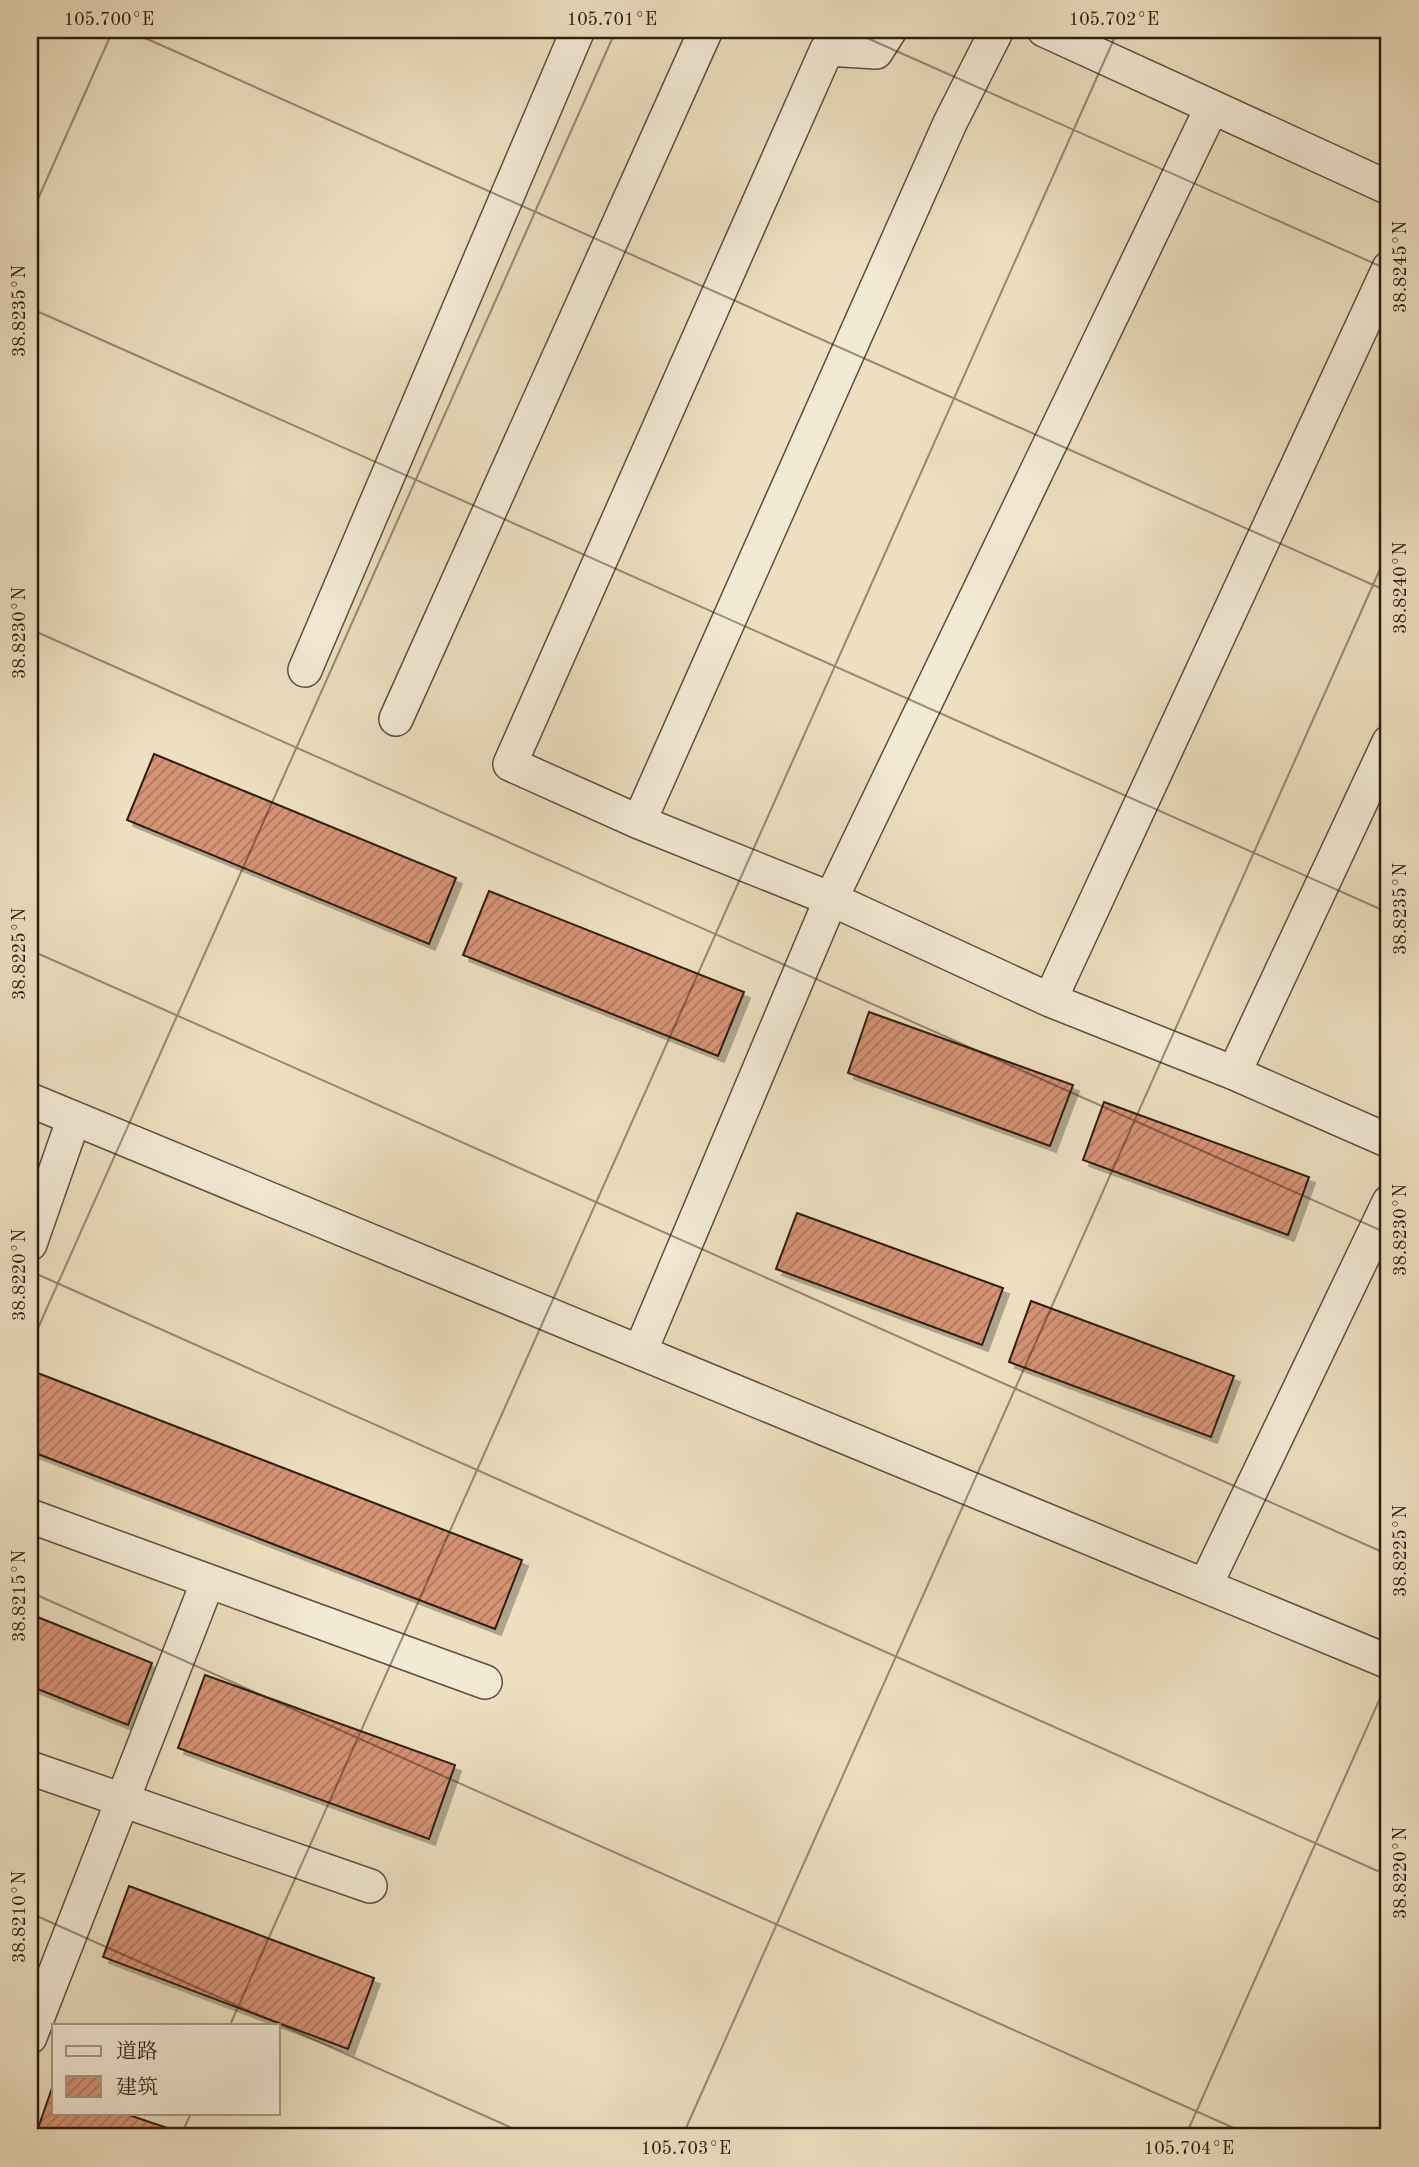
<svg xmlns="http://www.w3.org/2000/svg" width="1419" height="2167" viewBox="0 0 1419 2167" font-family="'Old Standard TT','Noto Serif SC',serif">
  <style>
    .building { fill: url(#building-hatch); stroke: #2f1d12; stroke-width: 2; filter: url(#shadow) }
    .lines { fill: none; stroke-linecap: round; stroke-linejoin: round }
    .street-casing { stroke: #5e4e3e; stroke-width: 36 }
    .street { stroke: #f3ead6; stroke-width: 33 }
    .ticks { fill: none; stroke: #2f1d12; stroke-width: 2; stroke-opacity: 0.45 }
    .neatline { fill: none; stroke: #2f1d12; stroke-width: 2.5 }
    .ticks-label { font-size: 18px; text-anchor: middle; fill: #2f1d12 }
  </style>
  <defs>
    <pattern id="building-hatch" width="6" height="6" patternUnits="userSpaceOnUse" patternTransform="scale(1.75)"><rect width="6" height="6" fill="#d69374"/><path d="M-1 1l2-2M0 6l6-6M5 7l2-2" fill="none" stroke="#ae775e"/></pattern>
    <filter id="shadow"><feDropShadow dx="6" dy="6" stdDeviation="0" flood-color="#0004"/></filter>
  </defs>
  <rect width="100%" height="100%" fill="#eddfc0"/>
  <filter id="stains"><feTurbulence type="fractalNoise" baseFrequency=".00286" numOctaves="4"/><feColorMatrix values="0 0 0 0 .2 0 0 0 0 .09 0 0 0 0 .02 0 0 0 .5 -.17"/></filter>
  <radialGradient id="worn" r=".72"><stop offset=".6" stop-color="#630" stop-opacity="0"/><stop offset="1" stop-color="#630" stop-opacity=".3"/></radialGradient>
  <path class="building" d="M154,754L456,878L429,944L127,820Z
    M489,891L744,992L718,1056L463,955Z
    M869,1012L1073,1085L1050,1146L848,1073Z
    M1104,1102L1309,1177L1288,1235L1083,1160Z
    M797,1213L1003,1288L982,1345L776,1269Z
    M1031,1301L1234,1376L1211,1437L1009,1362Z
    M35,1372L522,1560L495,1629L30,1451V1386Z
    M30,1614L152,1663L128,1725L30,1686Z
    M205,1675L455,1765L429,1839L178,1748Z
    M129,1886L374,1978L348,2049L103,1957Z
    M52,2088L54,2113H123L194,2137H35Z"/>
  <g class="lines">
    <g class="street-casing">
      <path id="street" d="M890,30L876,52L827,49L510,764L639,822L831,899L1050,1000L1234,1073L1389,1141
        M1044,30L1389,188
        M305,670L578,30
        M396,719L706,30
        M639,822L950,123L997,30
        M1050,1000L1389,268
        M1234,1073L1389,742
        M30,1100L1389,1662
        M30,1244L74,1118
        M640,1352L831,899L1212,107
        M30,1516L485,1682
        M1205,1586L1389,1202
        M30,1768L370,1886
        M30,2037L208,1581"/>
    </g>
    <use href="#street" class="street"/>
  </g>
  <path class="ticks" d="M127,30L1389,592M849,30L1389,270M30,217L113,30M30,308L1389,913M30,629L1389,1234M30,950L1389,1555M30,1271L1389,1876M30,1346L616,30M30,1592L1254,2137M30,1913L532,2137M230,2025L1118,30M180,2137L191,2113M682,2137L1389,549M1185,2137L1389,1678"/>
  <rect width="1419" height="2167" fill="none" stroke="#eddfc0" stroke-width="77"/>
  <rect x="52" y="2024" width="228" height="91" fill="#f3ead6" stroke="#a59888" stroke-width="2"/>
  <rect x="66" y="2046" width="35" height="10" fill="#f3ead6" stroke="#a59888" stroke-width="2"/>
  <text x="116" y="2058" font-size="21" fill="#2f1d12">道路</text>
  <rect x="66" y="2076" width="35" height="21" fill="url(#building-hatch)" stroke="#a59888" stroke-width="2"/>
  <text x="116" y="2094" font-size="21" fill="#2f1d12">建筑</text>
  <rect x="38" y="38" width="1342" height="2090" class="neatline"/>
  <g class="ticks-label">
    <text x="109" y="25">105.700°E</text>
    <text x="612" y="25">105.701°E</text>
    <text x="1114" y="25">105.702°E</text>
    <text transform="translate(1400 267) rotate(-90)" y="6">38.8245°N</text>
    <text transform="translate(19 311) rotate(-90)" y="6">38.8235°N</text>
    <text transform="translate(1400 588) rotate(-90)" y="6">38.8240°N</text>
    <text transform="translate(19 633) rotate(-90)" y="6">38.8230°N</text>
    <text transform="translate(1400 909) rotate(-90)" y="6">38.8235°N</text>
    <text transform="translate(19 954) rotate(-90)" y="6">38.8225°N</text>
    <text transform="translate(1400 1230) rotate(-90)" y="6">38.8230°N</text>
    <text transform="translate(19 1275) rotate(-90)" y="6">38.8220°N</text>
    <text transform="translate(1400 1551) rotate(-90)" y="6">38.8225°N</text>
    <text transform="translate(19 1596) rotate(-90)" y="6">38.8215°N</text>
    <text transform="translate(1400 1873) rotate(-90)" y="6">38.8220°N</text>
    <text transform="translate(19 1917) rotate(-90)" y="6">38.8210°N</text>
    <text x="686" y="2154">105.703°E</text>
    <text x="1189" y="2154">105.704°E</text>
  </g>
  <rect width="100%" height="100%" filter="url(#stains)"/>
  <rect width="100%" height="100%" fill="url(#worn)"/>
</svg>
